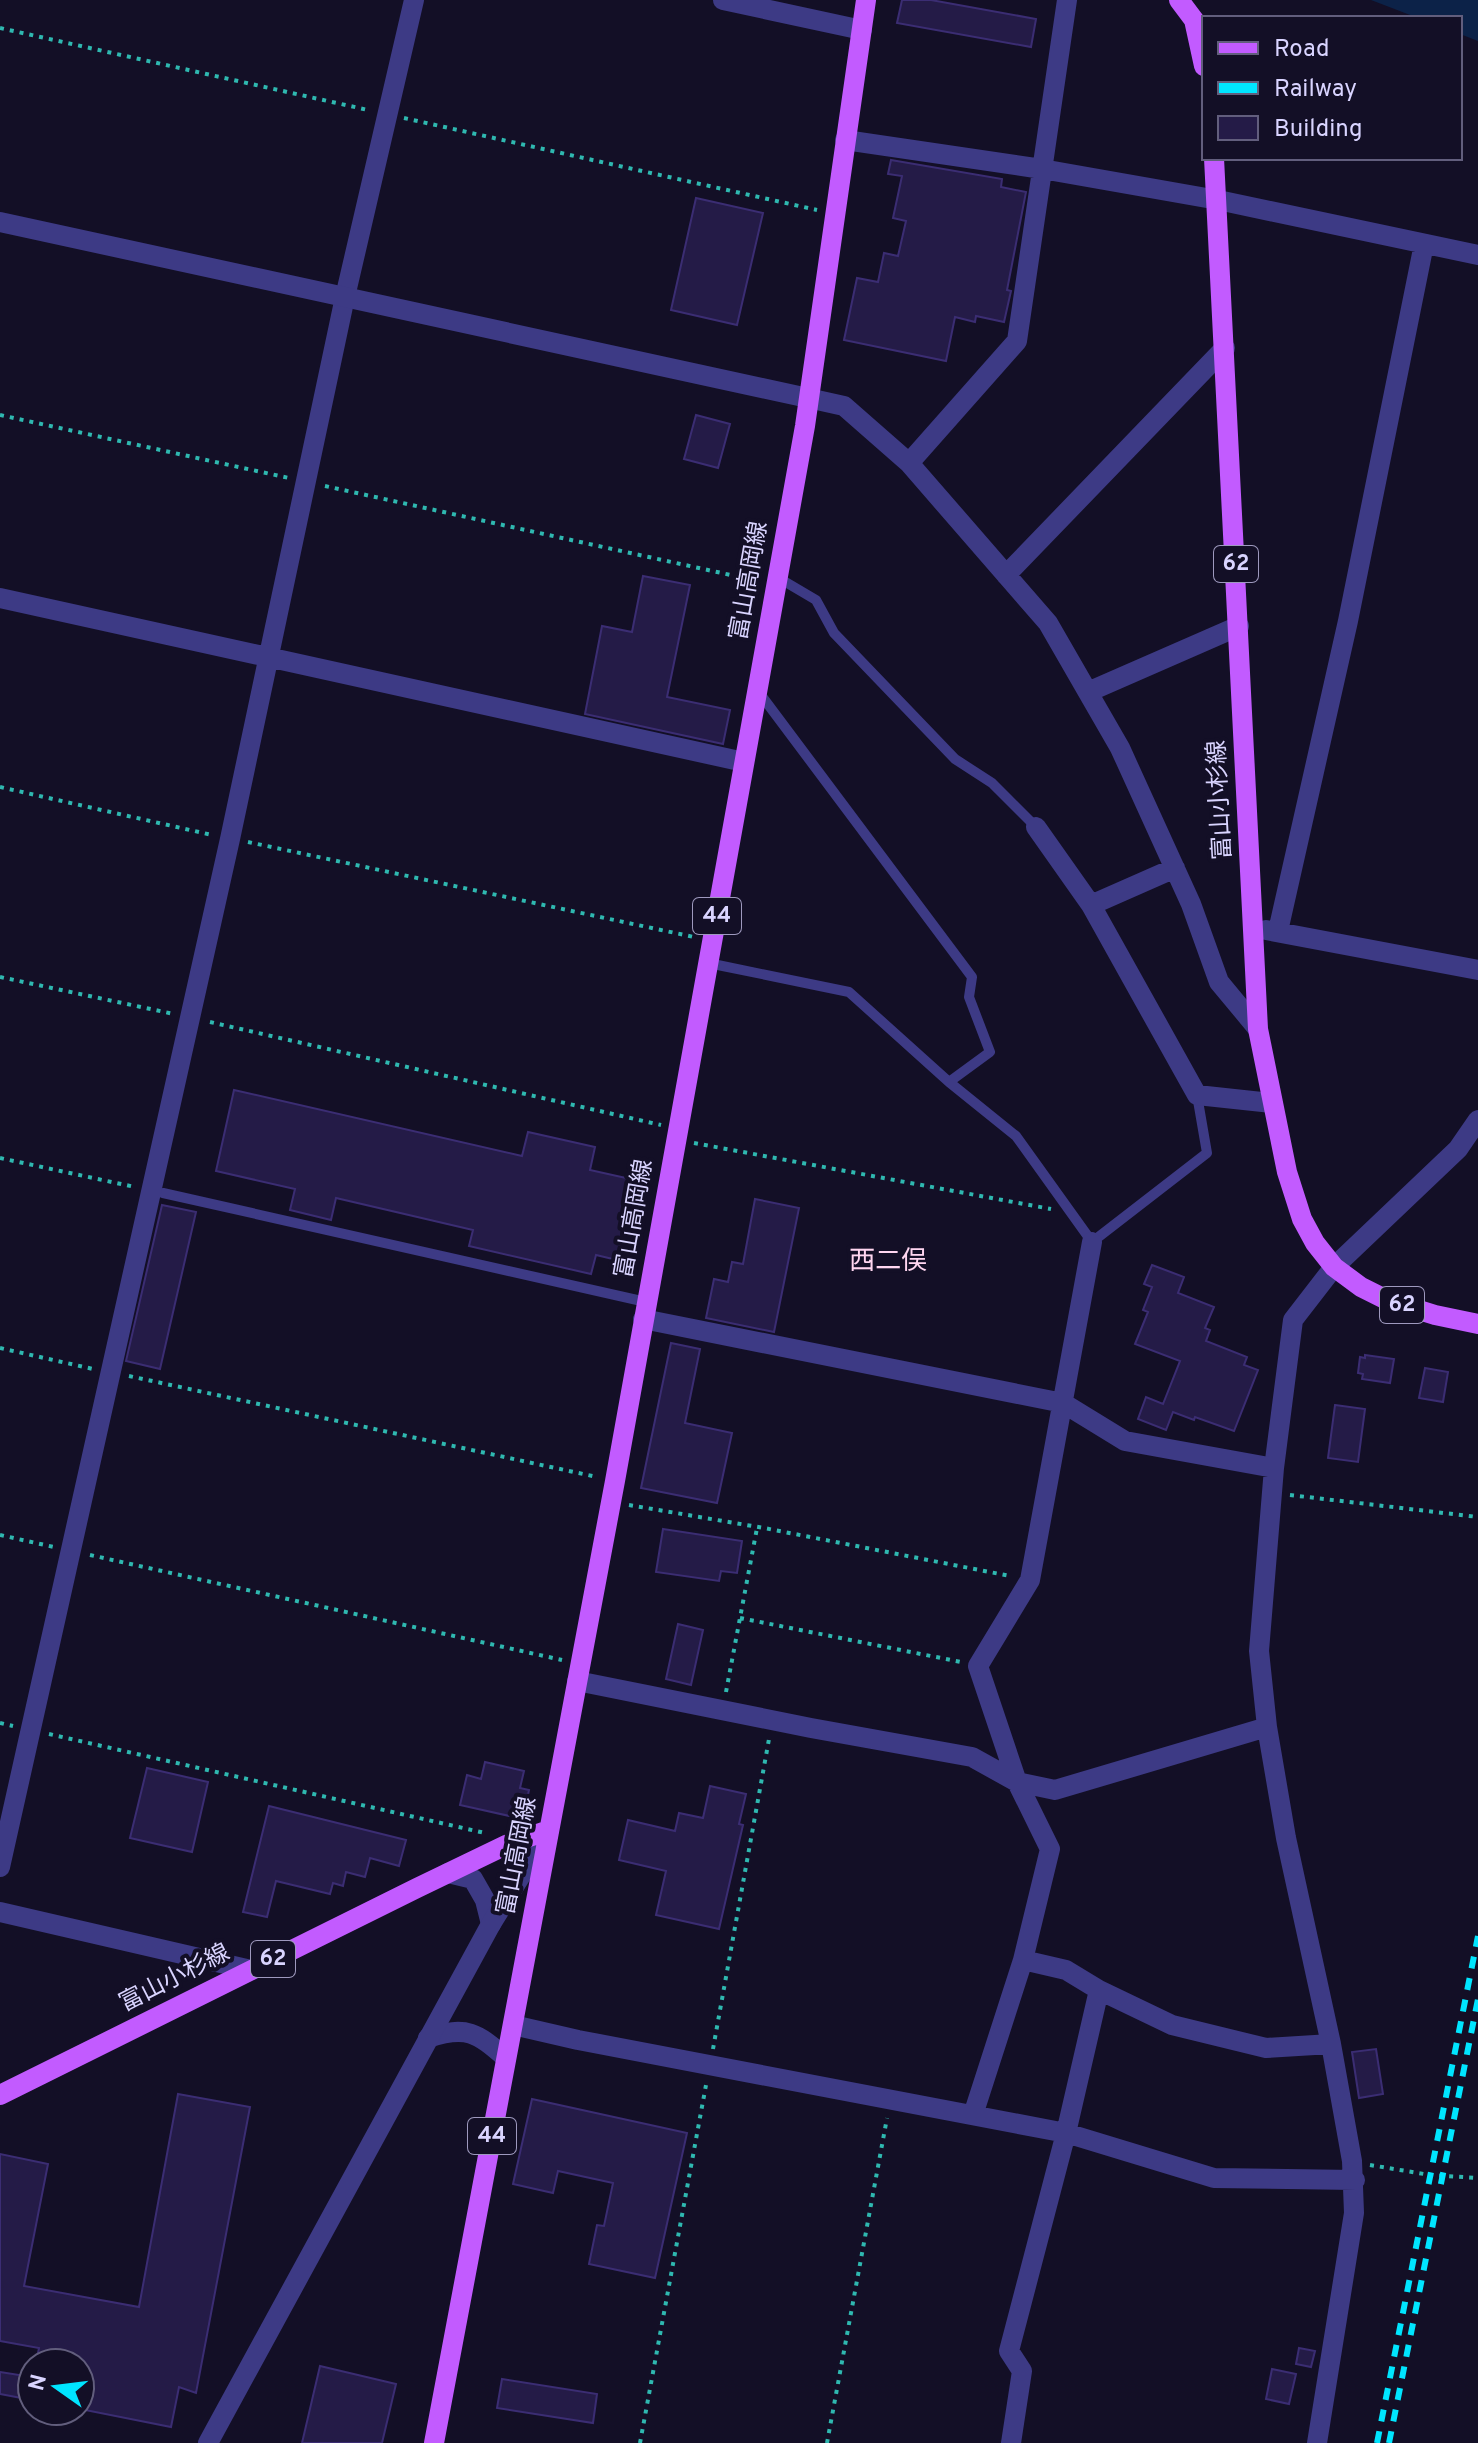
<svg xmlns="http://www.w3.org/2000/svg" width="1478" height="2443" viewBox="0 0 1478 2443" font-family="Overpass,'Noto Sans JP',sans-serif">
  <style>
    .water { fill: #0c2248 }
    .building { fill: #241b47; stroke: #3b2d73; stroke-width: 2 }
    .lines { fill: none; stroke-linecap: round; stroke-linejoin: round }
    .path { stroke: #2fb8b0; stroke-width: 4; stroke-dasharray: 4 6; stroke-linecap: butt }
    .service { stroke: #3d3a85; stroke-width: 10 }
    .minor { stroke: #3d3a85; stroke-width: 20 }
    .tertiary { stroke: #3d3a85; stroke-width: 20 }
    .primary { stroke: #c25bff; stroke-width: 20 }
    .rail { stroke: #00e5ff; stroke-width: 6; stroke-dasharray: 12 10; stroke-linecap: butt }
    .labels { text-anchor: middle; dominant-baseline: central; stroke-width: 8; stroke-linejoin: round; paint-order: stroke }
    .shield { fill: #130f26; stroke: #9e99be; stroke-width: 2 }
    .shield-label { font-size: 22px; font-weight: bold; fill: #d9d4ff }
    .street-label { font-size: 24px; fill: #d9d4ff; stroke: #130f26 }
    .neighbourhood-label { font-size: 26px; fill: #ffd6f0; stroke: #130f26 }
  </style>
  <rect width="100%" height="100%" fill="#130f26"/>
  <path class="water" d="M1371,0H1478V41L1460,34V18H1418Z"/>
  <path class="building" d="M902,0H931L1036,19L1031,47L897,23Z
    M891,160L1002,179L1001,187L1026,192L1007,290L1011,291L1004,322L976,316L975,322L955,317L946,361L844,340L857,278L878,282L884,253L898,256L906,221L893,218L902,176L888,174Z
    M696,198L763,213L737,325L671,310Z
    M696,415L730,424L718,468L684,459Z
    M643,576L690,585L667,697L730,710L723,744L585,714L602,626L632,632Z
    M234,1090L522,1156L528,1132L595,1147L590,1170L635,1180L617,1260L596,1255L591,1274L469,1246L473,1230L336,1198L331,1220L290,1210L295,1189L216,1171Z
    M755,1199L799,1208L774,1332L706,1318L714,1279L728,1282L732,1262L743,1264Z
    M162,1205L196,1212L160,1369L126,1361Z
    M1152,1265L1184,1277L1178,1293L1214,1307L1205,1328L1210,1330L1206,1341L1247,1357L1244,1365L1258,1370L1234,1431L1195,1417L1194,1420L1173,1412L1166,1430L1138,1419L1146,1397L1163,1404L1180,1361L1135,1344L1148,1312L1143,1310L1152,1287L1144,1284Z
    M671,1343L700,1349L685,1423L732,1433L717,1503L641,1488Z
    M1365,1355L1394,1359L1390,1383L1362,1379L1363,1374L1358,1373L1360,1357L1365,1358Z
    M1425,1368L1448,1372L1443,1402L1419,1398Z
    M1335,1405L1365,1409L1358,1462L1328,1458Z
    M663,1529L742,1541L737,1573L721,1571L719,1581L656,1572Z
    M678,1624L703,1630L691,1685L666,1679Z
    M485,1762L524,1771L520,1788L529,1790L523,1819L460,1805L467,1775L481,1779Z
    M147,1768L208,1782L192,1852L130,1838Z
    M710,1786L746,1794L739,1824L743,1825L719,1929L656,1915L666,1871L619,1860L628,1820L675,1831L679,1813L703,1818Z
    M269,1806L406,1840L399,1866L370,1858L365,1877L346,1872L343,1886L333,1883L330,1894L276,1881L267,1917L243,1912Z
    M1376,2049L1383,2094L1359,2098L1352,2052Z
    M178,2094L250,2107L196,2393L179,2387L171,2427L80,2409V2363H36L39,2348L0,2341V2154L48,2164L24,2286L139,2307Z
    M532,2099L687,2133L655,2278L589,2264L597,2225L604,2226L613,2183L558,2171L553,2193L513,2184Z
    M1299,2348L1315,2351L1311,2367L1296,2364Z
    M320,2366L396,2384L382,2443H302Z
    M1272,2369L1296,2374L1289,2404L1266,2399Z
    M0,2372L32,2377V2400L0,2394Z
    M502,2379L597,2394L593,2423L497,2408Z"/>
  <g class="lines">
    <path class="path" d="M0,28L368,110
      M404,118L817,210
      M0,415L289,478
      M325,486L758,581
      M0,787L212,835
      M248,842L694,937
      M0,977L174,1014
      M210,1022L661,1125
      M694,1143L1051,1209
      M0,1158L135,1187
      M0,1348L93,1369
      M129,1376L597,1477
      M1290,1495L1478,1517
      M629,1505L764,1528L1010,1576
      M0,1535L54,1547
      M90,1555L562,1660
      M740,1618L961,1662
      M726,1692L757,1528
      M0,1723L13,1726
      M49,1734L485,1833
      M713,2049L769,1739
      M1370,2165L1430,2175L1478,2178
      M640,2443L706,2085
      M827,2443L887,2118"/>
    <path class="service" d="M777,577L816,600L834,633L955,759L992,783L1036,827
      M758,691L972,977L969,997L990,1052L949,1082
      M708,963L849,992L949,1082L1016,1136L1092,1242L1207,1153L1197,1095
      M163,1193L646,1302"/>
    <path class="minor" d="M723,0L862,30
      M845,140L1042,169L1218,200L1478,255
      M808,398L844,406L909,463L1048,623L1120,748L1191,904L1219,982L1258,1029
      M909,463L1017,341L1067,0
      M1006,575L1225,348
      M0,598L744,762
      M1088,692L1239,626
      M1036,827L1091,905L1197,1095L1272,1103
      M1091,905L1175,868
      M1266,930L1478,970
      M1278,931L1348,621L1424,244
      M643,1319L1063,1403L1125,1441L1274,1468
      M577,1681L811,1728L972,1757L1017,1782L1055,1790L1267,1727
      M0,1867L230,839L345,297L414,0
      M448,1873L473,1879L485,1900L491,1924
      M0,1912L251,1970
      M1023,1960L1066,1970L1099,1990L1172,2025L1266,2048L1331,2044
      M513,2025L578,2040L1066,2133L1214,2178L1355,2180
      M428,2038C467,2025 477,2033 506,2058
      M973,2115L1023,1960L1050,1849L1017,1782L978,1666L1030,1580L1092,1242
      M1011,2443L1022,2371L1009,2351L1066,2133L1099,1990
      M1317,2443L1354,2213L1352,2161L1331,2044L1286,1838L1267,1727L1259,1651L1274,1468L1293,1320L1334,1267L1458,1149L1478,1120"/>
    <path class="tertiary" d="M0,222L808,398
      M208,2443L491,1924L549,1830"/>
    <path class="primary" d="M1179,0L1194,20L1204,66
      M1214,158L1258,1029L1287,1172L1302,1219L1315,1243L1334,1267L1361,1287L1387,1300L1435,1315L1478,1324
      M0,2095L417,1888L506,1845L549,1830
      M434,2443L615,1481L805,426L866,0"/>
    <path class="rail" d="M1377,2443L1478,1936
      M1389,2443L1478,1999"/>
  </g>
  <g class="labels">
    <g class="shield">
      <rect x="1214" y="546" width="44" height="36" rx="6"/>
      <rect x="693" y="898" width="48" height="36" rx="6"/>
      <rect x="1380" y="1287" width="44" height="36" rx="6"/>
      <rect x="251" y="1941" width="44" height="36" rx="6"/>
      <rect x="468" y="2118" width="48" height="36" rx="6"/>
    </g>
    <g class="shield-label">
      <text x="1236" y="564">62</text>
      <text x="717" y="916">44</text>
      <text x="1402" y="1305">62</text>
      <text x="273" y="1959">62</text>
      <text x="492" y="2136">44</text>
    </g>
    <g class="street-label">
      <text transform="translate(750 581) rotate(-80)">富山高岡線</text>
      <text transform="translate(1221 800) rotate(-93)">富山小杉線</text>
      <text transform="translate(635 1219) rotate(-80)">富山高岡線</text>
      <text transform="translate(518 1856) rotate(-79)">富山高岡線</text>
      <text transform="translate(175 1979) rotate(-27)">富山小杉線</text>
    </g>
    <g class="neighbourhood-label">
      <text x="888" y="1262">西二俣</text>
    </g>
  </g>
  <rect x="1202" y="16" width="260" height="144" fill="#130f26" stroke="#625e7d" stroke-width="2"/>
  <rect x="1218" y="42" width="40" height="12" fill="#c25bff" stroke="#625e7d" stroke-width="2"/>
  <text x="1274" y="56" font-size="24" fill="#d9d4ff">Road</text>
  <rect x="1218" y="82" width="40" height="12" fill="#00e5ff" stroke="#625e7d" stroke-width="2"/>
  <text x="1274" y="96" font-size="24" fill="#d9d4ff">Railway</text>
  <rect x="1218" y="116" width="40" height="24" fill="#241b47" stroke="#625e7d" stroke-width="2"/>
  <text x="1274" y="136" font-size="24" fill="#d9d4ff">Building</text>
  <g transform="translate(56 2387) rotate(284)"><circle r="38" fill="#130f26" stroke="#625e7d" stroke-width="2"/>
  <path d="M0-6L14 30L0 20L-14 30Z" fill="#00e5ff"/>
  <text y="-12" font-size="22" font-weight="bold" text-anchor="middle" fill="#d9d4ff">N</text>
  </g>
</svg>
